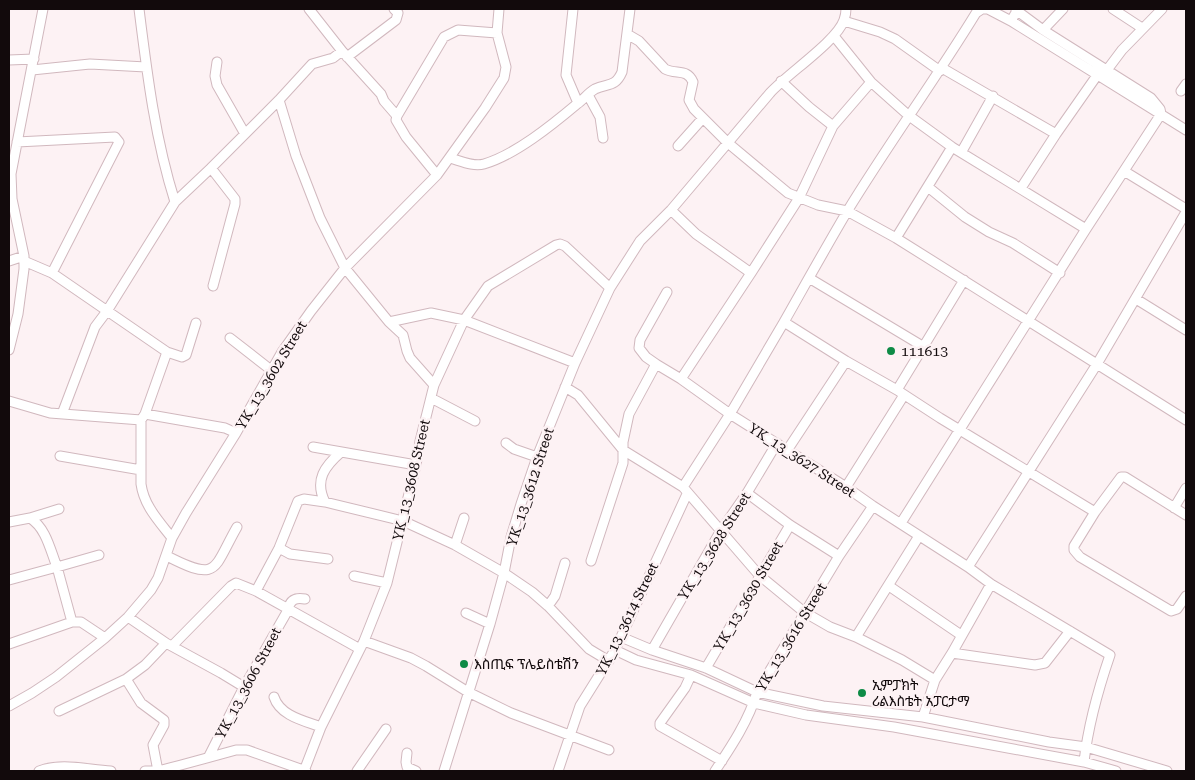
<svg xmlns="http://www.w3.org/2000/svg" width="1195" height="780" viewBox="0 0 1195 780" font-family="'Roboto Serif','Noto Sans Ethiopic',serif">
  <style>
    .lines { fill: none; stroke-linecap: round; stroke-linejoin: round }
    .street-casing { stroke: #d1b8be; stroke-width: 11 }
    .street { stroke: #fff; stroke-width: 9 }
    .poi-dot { fill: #0e8b46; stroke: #fdf2f4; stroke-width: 2 }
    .labels { text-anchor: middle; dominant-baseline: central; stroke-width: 5; stroke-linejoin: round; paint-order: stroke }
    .poi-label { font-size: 14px; fill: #120a0c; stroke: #fdf2f4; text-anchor: start }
    .street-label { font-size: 14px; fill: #120a0c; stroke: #fdf2f4 }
  </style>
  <rect width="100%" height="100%" fill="#fdf2f4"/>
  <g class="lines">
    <g class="street-casing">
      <path id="street" d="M309,9L342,51L381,94L384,101L397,116
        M573,9L566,75L578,103
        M987,9H982L976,13C935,80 889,143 848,210C826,247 805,285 784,322L846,361L897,390L940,418L1095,512
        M988,9L1011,21
        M1018,9L1011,21L1186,130
        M1113,9L1142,28
        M844,21L880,32L895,39L940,71
        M1043,30L1063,9
        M627,34L639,41L665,69C676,75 687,68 693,82L689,100L694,109L728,143L788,193L818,205L847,211L896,238L1186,420
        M834,36L871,82L908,115L952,147L1086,229
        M347,57L396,20L398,13L394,9
        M9,60L34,59
        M217,62L215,76L217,85L245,134
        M942,68L1056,134
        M32,70L90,64L146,67
        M1107,70L1122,50L1162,9
        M781,81L809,107L833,126
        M1181,91L1186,84
        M588,95L600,117L603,138
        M279,100L296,156L320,218L345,268L389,322L403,335L407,351L410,358L434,385
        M17,142L115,137L119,142L52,273
        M678,146L703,118
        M962,151L993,96
        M450,158C461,161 473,167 484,164C515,155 552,125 577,104C583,100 588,93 595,89C607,83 615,88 622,72L630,9
        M211,168L235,199V204L213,286
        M1124,171L1186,209
        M437,175L406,137L396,120L397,116L444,37L458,30L497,33
        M928,187L965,217L989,232L1013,243L1060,273
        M1021,188L1056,134L1098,74
        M175,202L211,168L279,100L312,64L333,58L342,51
        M671,210L696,234L751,273L799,198L833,126L871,82
        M896,238L952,147
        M9,261L24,256
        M24,261L52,273L167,352L182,357L186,355L196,323
        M809,278L924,347
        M1136,299L1186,330
        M389,322L431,313L464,320L575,363
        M230,338L271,370
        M9,350L18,314L24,269V256L12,199L11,174L43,9
        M656,364L646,357L639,348L640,340L667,292
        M681,379L751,273
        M565,387L578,395L623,450L683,487L759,575L804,612L830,627L856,637L902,660L935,680L952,653L991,584
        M897,390L964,280
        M431,398L475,421
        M9,401L50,413L141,420V484C144,506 159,521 172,538
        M62,414L95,327L107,311L175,202C155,139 147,73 139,9
        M145,414L167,352
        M141,420L145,414L225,428L236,433
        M506,443L514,449L537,457
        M313,447L416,465
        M788,449L846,361
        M60,456L141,470
        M683,487L730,414L784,322
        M846,487L904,395
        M747,493L790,525L839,556
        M325,502C314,480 325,466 341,452
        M1174,508L1186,488
        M1186,515L1125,477H1121L1095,512L1074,546V550L1080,557L1171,611L1177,609L1186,596
        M30,518L59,509
        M9,522L30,518C46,528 50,549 57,567L99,555
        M901,523L1086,229L1161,114L1160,109L1151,98L1043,30L1016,10
        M455,545L464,518
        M279,548L290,554L328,559
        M167,556C219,583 213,569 237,527
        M591,561L623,463V442L629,414L656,364L681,379L730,414L846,487L873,506L968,567L991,584L1110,655C1098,690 1088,726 1084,762
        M968,567L1097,364L1186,212
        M354,576L387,583
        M9,580L57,567L72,622H81L105,638
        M889,586L961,635
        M256,591L279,548L298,501L304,499L325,502L403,521L455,545L504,573L532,592L548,606L589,649L609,661
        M548,606L555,596L565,563
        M466,613L490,624
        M128,617L166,643L221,673L244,687
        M621,637L652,650L706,668L757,692L823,706L923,717L1049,742L1086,747L1167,771
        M856,637L919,536
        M364,641L411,658L426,666L468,692L511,713L609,750
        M9,644L72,622
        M172,646L231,586L236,583L256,591L360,649
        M615,650L636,660L691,675L754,703L806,715L894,727L1084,762L1116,771
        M652,650L720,532L747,493L777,443
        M952,653L1035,665L1045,663L1070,631
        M706,668L790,525
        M691,675L685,688L660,723V726L722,761
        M126,679L141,703L164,720V725L153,745L158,771
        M274,697C280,716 305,721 321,727
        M9,706L32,693L56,677L105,638L128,617L151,590L158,578L172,538L186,513L236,433L282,352L311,311L345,268L437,175L485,108L504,78L506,67L497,33L499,9
        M59,711L126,679L145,665L166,643
        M923,717L935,680
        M407,753L406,762L407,767L416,771
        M209,756L244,687L288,610C290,600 295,597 305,599
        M39,771C62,762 88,770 111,771
        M145,771H158L181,765L236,750H247L306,771
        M304,771L321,727L364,641L387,583L416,465L420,441L434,385L464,320L488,286L556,245L560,244L565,246L610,288
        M357,771L386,729
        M444,771L490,624L504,573L511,537L521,504L537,457L575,363L610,288L640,241L671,210L770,93C787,74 837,41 844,20C845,17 846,12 846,9
        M558,771L580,706L615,650L687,494
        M715,771C731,747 749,720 757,692L839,556L873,506"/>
    </g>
    <use href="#street" class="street"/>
  </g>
  <g class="poi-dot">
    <circle cx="891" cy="351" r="5"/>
    <circle cx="464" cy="664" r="5"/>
    <circle cx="862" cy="693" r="5"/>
  </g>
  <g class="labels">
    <g class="poi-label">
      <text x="901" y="351">111613</text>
      <text x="474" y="664">እስጢፍ ፕሌይስቴሽን</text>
      <text x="872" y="685">ኢምፓክት<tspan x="872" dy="16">ሪልእስቴት አፓርታማ</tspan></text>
    </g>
    <g class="street-label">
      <text transform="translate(271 375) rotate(-59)">YK_13_3602 Street</text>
      <text transform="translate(802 460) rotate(33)">YK_13_3627 Street</text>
      <text transform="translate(411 480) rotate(-77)">YK_13_3608 Street</text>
      <text transform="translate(530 487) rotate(-72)">YK_13_3612 Street</text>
      <text transform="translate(714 546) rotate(-58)">YK_13_3628 Street</text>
      <text transform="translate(748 596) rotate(-60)">YK_13_3630 Street</text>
      <text transform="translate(627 619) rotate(-64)">YK_13_3614 Street</text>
      <text transform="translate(791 637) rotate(-59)">YK_13_3616 Street</text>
      <text transform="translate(248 683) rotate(-62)">YK_13_3606 Street</text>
    </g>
  </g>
  <rect width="1195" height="780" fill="none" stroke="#120a0c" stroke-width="20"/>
</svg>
